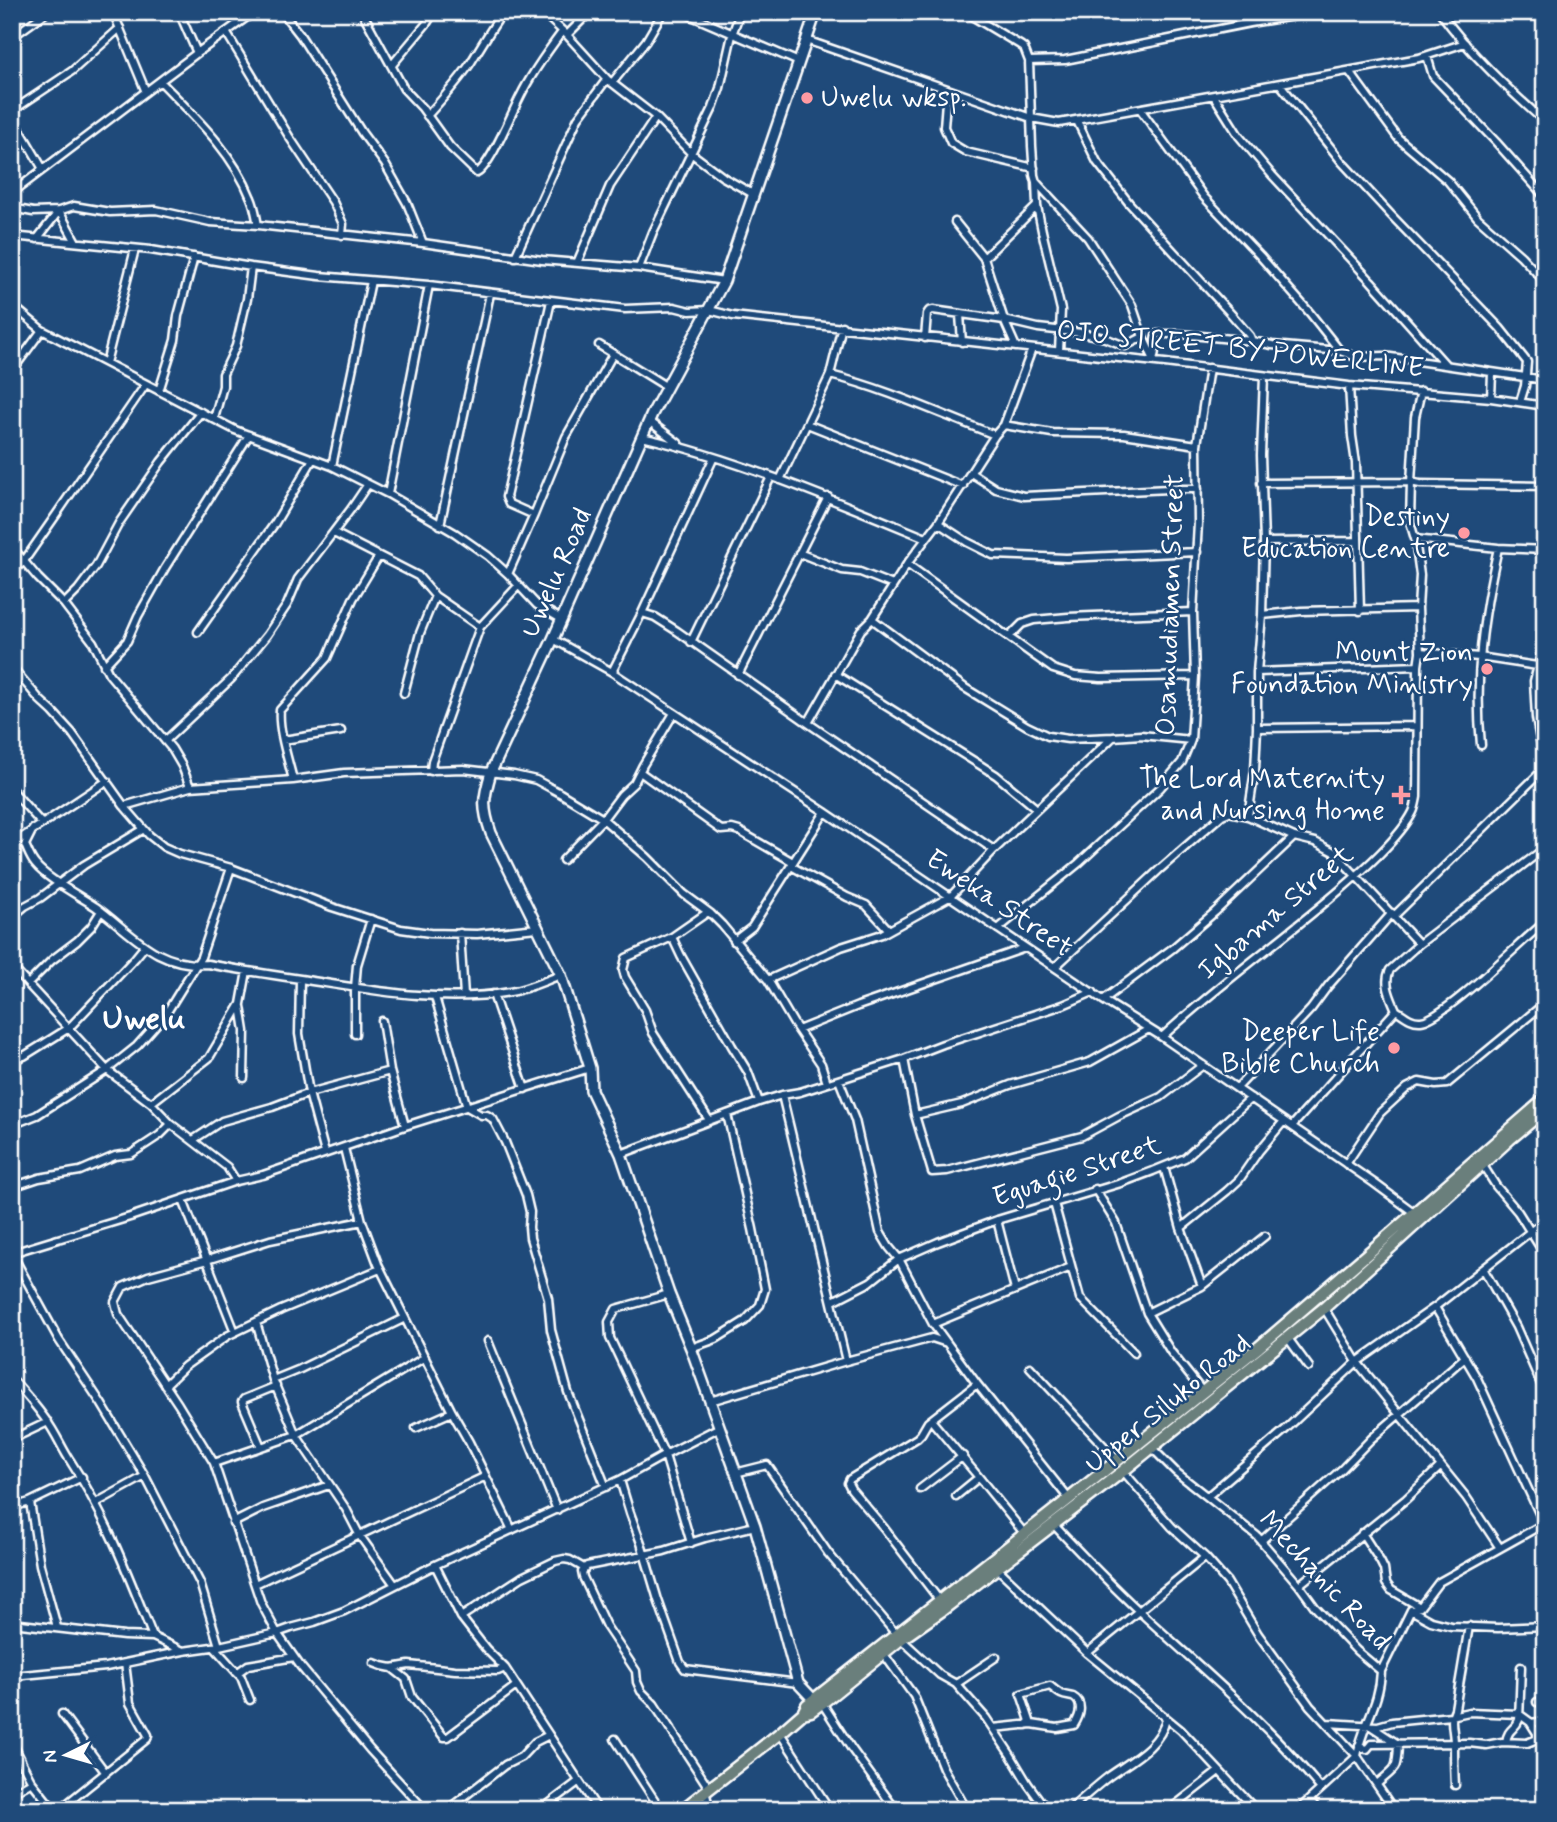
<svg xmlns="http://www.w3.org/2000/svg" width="1557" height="1822" viewBox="0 0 1557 1822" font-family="Mynerve,sans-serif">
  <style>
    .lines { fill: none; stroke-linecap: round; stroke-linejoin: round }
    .street-casing { stroke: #fff; stroke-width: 11 }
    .secondary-casing { stroke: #fff; stroke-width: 14 }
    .primary-casing { stroke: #fff; stroke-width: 15 }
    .street { stroke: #1f4a7a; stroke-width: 6 }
    .secondary { stroke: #1f4a7a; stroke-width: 9 }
    .primary { stroke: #6b7f7c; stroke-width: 10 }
    .poi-dot { fill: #ff9aa2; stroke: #1f4a7a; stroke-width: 2.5 }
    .labels { text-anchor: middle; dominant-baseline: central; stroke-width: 5; stroke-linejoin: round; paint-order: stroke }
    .poi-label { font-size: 28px; fill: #fff; stroke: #1f4a7a; text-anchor: end }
    .street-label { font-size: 28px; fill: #fff; stroke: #1f4a7a }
    .quarter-label { font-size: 32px; font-weight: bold; fill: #fff; stroke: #1f4a7a }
  </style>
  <rect width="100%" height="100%" fill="#1f4a7a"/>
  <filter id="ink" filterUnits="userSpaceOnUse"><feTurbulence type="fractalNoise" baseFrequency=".0143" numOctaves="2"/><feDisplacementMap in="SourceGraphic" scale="14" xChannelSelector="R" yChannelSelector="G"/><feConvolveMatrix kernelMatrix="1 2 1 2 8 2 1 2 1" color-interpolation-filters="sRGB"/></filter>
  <g filter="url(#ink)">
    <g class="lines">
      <g class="street-casing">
        <path id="street" d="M113,12L146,92
          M179,12L197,53
          M282,12L300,35L362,133L385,164L407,203L423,243
          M362,12L404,89L422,108L450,147L477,173C491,165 511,114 520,97C531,74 547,52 562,32
          M542,12L567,35L607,79L656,117L691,153L723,177L753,194
          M682,12L799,62
          M965,12L1020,45L1024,48L1029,61L1032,146L1034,175L1036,182L1088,238L1132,305L1143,337L1155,362
          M1440,12C1469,53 1508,89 1545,122
          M226,32L290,138L333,202L343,224L342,235
          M567,35L590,12
          M12,37L47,12
          M806,40L1031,118L1059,123L1419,58L1465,43
          M1427,56L1433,76L1496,142L1545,197
          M1029,61L1065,60L1250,23L1320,12
          M392,65L427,23L434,12
          M1349,71L1398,138L1448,181L1478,218L1521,256L1545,282
          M160,81C194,116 233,152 251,198C255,207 256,216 258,225
          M612,83L646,41L663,12
          M1280,84L1342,162L1391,215L1500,328L1527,362L1525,386L1520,402
          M947,89L944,127L951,143L966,152L1034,168
          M1214,96L1239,136L1272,175L1371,281L1445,364
          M1140,109L1204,197L1260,256L1310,313L1340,351
          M12,111L72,71L120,28
          M12,116L43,169
          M427,116C442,99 457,83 470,64C481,46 491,29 503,12
          M1077,121L1097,162L1129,203L1232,315L1250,336L1252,341
          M1036,182L1037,206L1042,231L1061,310L1059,351
          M12,193L197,53L254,12
          M12,208L33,212L59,211L74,206L110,212L156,210L210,222L258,225L423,243L542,260L639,268L724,281
          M955,222L984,258L1004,320L1016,347
          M12,236L151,250L251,267L319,276L429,285L625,309L674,307L690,311L709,310L733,316L1165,363L1349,386L1491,398L1545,406
          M37,239L59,211L76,242
          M515,257L578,118L607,79
          M984,258L1037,206
          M577,263L610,186L656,117
          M639,268L653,232L713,108L720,88L732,35L740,12
          M12,305L42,330L235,430L332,466L388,494L455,533L488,556L508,574L537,605L561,619
          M960,315L962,342
          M925,338L927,314L929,311L933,310L1004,320L1038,328L1082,333L1105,338L1125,346L1143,337
          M599,345L667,387
          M1153,358C1158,350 1152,342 1157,334H1181L1252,341L1272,345L1340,351L1356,357L1384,356L1545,380
          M106,363L135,249
          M12,371L42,330
          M830,375C887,389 940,414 995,435
          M1349,386L1352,436L1356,463L1360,611
          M159,391L175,340L178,316L194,257
          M1491,398L1492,373
          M214,419L223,386V374L236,346L247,299L251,267
          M649,421L678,443
          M807,424L963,486
          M1004,425L1052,433L1124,434L1197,445
          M642,437C740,460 833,500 926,538
          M714,457L642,613L655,617L677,631L808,723L994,850
          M332,466L371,281
          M971,473L996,489L1024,496L1169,489H1198
          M780,480L830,375L842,326
          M1261,483L1411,482L1420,484L1545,486
          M388,494L429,285
          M534,515L509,504L506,497L551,301
          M938,523L967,542L993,555L1066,558L1197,552
          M440,525L490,294
          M334,533L418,576L435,596L480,627
          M1415,539L1498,548L1545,550
          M1264,542L1358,541
          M12,547L38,578L64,604L93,642L109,674L172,749L182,766L190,787L293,780L344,773L463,769L514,775L536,780L560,793L603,819L647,857L684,894L711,914L722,925L768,980L794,1024L821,1064L827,1083
          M799,553L842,570L860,572L893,585
          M907,564L1053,669L1075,676L1101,678L1195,676
          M12,572L24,561L56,515L146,384
          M508,574L534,515L566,437L613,354
          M64,604L78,590L96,566L119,523L161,462L201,412
          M1262,615L1301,611L1418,608
          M872,619L965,688L1027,726L1048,736L1068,739L1113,737
          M198,632L275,523L313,459
          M1009,637L1022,624L1034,620L1068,617L1193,612
          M553,639L612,672L825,812L1103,1000L1162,1037L1374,1183L1416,1214
          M1545,639L1534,681L1536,718L1545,768
          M691,642L771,477
          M1420,652L1479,657L1537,666
          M104,666L127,641L138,616L165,568L249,435
          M12,667L40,700L53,712L72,733L124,806L149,835L164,847L180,854L231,868L332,907L401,929L430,933L477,934L537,928
          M612,672L642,613
          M1257,672L1418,666
          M835,674L996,775L1037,809
          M738,675L828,497
          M12,685L22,679
          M404,693L420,633L435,596
          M808,723L861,630L872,619L907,564L938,523L995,435L1004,425L1032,349
          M1257,728L1417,726
          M283,740L341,731
          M165,741L231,679L267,635L287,605L298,579L351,509L368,484
          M1481,745C1474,676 1483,615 1498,548
          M431,771L432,761L480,627L518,586
          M640,772L721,830L732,829L739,831L793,862
          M293,780C288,759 278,730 280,710L327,658L353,599L379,556
          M12,790L42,824
          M124,806L190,787
          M1248,816L1255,770L1257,728V672L1262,615L1264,542L1261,455L1264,376
          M33,829L25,845C28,851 30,858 35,864C47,879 78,895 96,907C133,934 156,967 208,964C244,971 282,976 319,982C382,992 447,1003 510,992C528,989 544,981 561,975
          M12,844L107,781
          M563,860L603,819L621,795L634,783L643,765L674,713
          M791,866L847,897L866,905L889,930
          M708,912L672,937L626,958L623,970L625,977L645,1010L653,1033L709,1120
          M1394,916L1545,768
          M12,917L25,906L40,898L84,865L144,829
          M998,929L1079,863L1160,788L1182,762L1191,740L1195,676L1193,612L1198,523L1197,445L1209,368
          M460,933L464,996
          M672,937L681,956L732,1046L748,1072L759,1102
          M734,941L752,927L825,812
          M12,967L107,1070L151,1103L171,1124L227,1167L236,1181
          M1055,967L1160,869L1222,815L1229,812L1248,816L1294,837L1315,842L1334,852L1419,944
          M300,979L299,1034L309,1093L325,1153
          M768,980L841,947L882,934L951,896L994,850L1113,737L1141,735L1191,740
          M28,984L52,960L77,941L91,927L101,911
          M493,994L525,1089
          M435,997L467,1107L481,1115H487L493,1119L505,1142L526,1195L530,1212L529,1227L530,1238L548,1298L551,1330L568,1392L606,1487
          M1103,1000L1173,948L1215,912L1294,837
          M241,1006L245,1031L244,1078
          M1396,1010C1404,1015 1411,1022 1421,1021C1444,1019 1521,941 1545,922
          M382,1021L390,1071L405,1126
          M798,1030L858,1006L1025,948
          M355,1034V988L357,965L371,919
          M1162,1037C1219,984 1282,940 1340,890C1362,871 1400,838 1413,812C1415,808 1416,802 1417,797L1418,666L1420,652L1418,608L1420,575L1415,539L1410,522L1411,482L1415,417L1421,391
          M12,1057L18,1058L24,1056L69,1028L135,958L144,947
          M904,1059L915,1115L932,1172L947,1171L1082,1136L1119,1116L1161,1097L1203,1065
          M839,1080L855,1120L880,1232L889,1247L899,1259L933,1324L947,1343
          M1237,1088L1311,1009L1328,986L1392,913
          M782,1095L846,1361
          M151,1103L209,1058L241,1004L247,971
          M915,1115L962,1104L1010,1085L1090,1062L1149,1029
          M12,1125L37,1115L107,1070L137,1046L153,1028L167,1012L201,957L231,868
          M1292,1126L1396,1010C1391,998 1383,983 1390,970L1419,944L1545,848
          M193,1140L222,1121L272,1107L309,1093L390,1071
          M344,1148L362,1221L378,1264L452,1412L469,1442L512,1530
          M621,1154L759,1102L782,1095L800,1092L904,1059L943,1044L1063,1005L1093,992
          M1346,1164L1380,1113L1407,1088L1419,1082L1436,1085L1447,1084L1545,1003
          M1482,1164L1496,1186L1518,1212L1545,1255
          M1164,1167L1181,1228L1202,1286
          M12,1187L39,1178L80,1171L115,1156L131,1154L160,1135L171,1124
          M1095,1189L1116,1223L1147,1313L1171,1352L1202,1391
          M183,1200L235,1332
          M1054,1203L1080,1298L1134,1353
          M997,1220L1015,1290
          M362,1221L270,1240L207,1260L148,1276L123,1287L115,1302L118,1314L178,1404L214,1463L261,1603L277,1633L301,1667L370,1750L425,1810
          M1181,1228L1227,1191L1239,1180L1259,1151L1284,1121
          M12,1253L130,1217L236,1181L263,1175L405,1126L590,1068
          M12,1254L59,1340L101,1403L145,1476L200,1583L219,1646
          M1484,1270L1516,1327L1545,1393
          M669,1294L616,1309L609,1322L610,1338L665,1455L691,1543
          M833,1301L870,1282L899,1259L938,1242L997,1220L1121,1183L1153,1171L1185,1158L1251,1098
          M1435,1307L1477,1378L1544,1524
          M1324,1308L1357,1362L1466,1497L1500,1548
          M1147,1313L1202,1286L1265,1236
          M256,1322L273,1380L296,1435L346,1509L360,1536L395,1585
          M933,1324L1071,1267
          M1287,1337L1309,1367
          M488,1341L557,1510
          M691,1348L716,1339L745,1321L760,1305L765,1289L753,1229L727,1114
          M1030,1367L1117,1460
          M12,1379C24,1392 36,1406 46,1420C56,1433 62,1449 71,1462C106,1516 129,1577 153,1637
          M273,1380L300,1369L405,1318
          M165,1385L185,1366L227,1336L281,1310L380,1269
          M710,1401L846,1361L932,1338L947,1343L977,1384L1069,1499
          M931,1420L977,1475L978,1478L956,1496
          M416,1428L452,1412
          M12,1439L48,1422
          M261,1447L242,1402L244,1399L276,1386
          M1151,1447L1176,1472L1257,1536L1299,1585L1315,1607L1357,1651L1381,1671C1380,1705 1362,1725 1357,1756L1394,1810
          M214,1463L296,1435L425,1357
          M1123,1471L1172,1527L1205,1557L1227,1582L1258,1634L1310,1706L1357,1756L1298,1810
          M735,1473L767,1465L828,1553L896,1634
          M977,1475L1024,1533
          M620,1480L630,1513L641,1543L658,1600L680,1662L685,1669L798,1683
          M920,1489L963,1456
          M1208,1496L1286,1429L1357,1362L1435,1307L1545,1220
          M30,1502L40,1565L57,1627
          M96,1503L145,1476
          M12,1507L30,1502L82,1477
          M233,1523L263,1508L329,1485
          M1053,1524C1081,1554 1110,1584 1140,1612C1202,1669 1268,1724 1321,1789
          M1362,1533L1380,1561L1384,1569L1386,1583L1391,1590L1420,1607
          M1261,1541L1342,1469L1371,1439L1465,1357
          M435,1565L461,1617L486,1649L505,1668L598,1810
          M997,1568L1087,1653L1181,1730L1256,1810
          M255,1584L486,1476
          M1299,1585L1406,1499L1441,1466
          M940,1601L884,1528L851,1489L848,1483L850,1479L917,1438L921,1434L928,1422L977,1384
          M1411,1610L1431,1621L1451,1626L1498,1628L1545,1626
          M461,1617L522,1577L555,1561L564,1559L570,1560L584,1568
          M12,1623L124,1636L153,1637L183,1651
          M901,1639L940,1675L956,1684L986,1718L1010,1754L1028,1784L1047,1810
          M214,1647L241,1677L250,1700
          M883,1653L914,1696L943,1768L967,1810
          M1087,1653L1205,1557
          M374,1663L382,1666L392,1668L409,1665L455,1670L498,1671L505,1668
          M392,1668L406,1679L412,1697L444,1737H448L516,1686
          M1381,1671L1411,1610L1420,1607L1439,1582L1545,1523
          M237,1673L248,1665L294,1657
          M12,1679L23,1675L106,1667L183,1651L219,1646L277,1633L291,1628L314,1622L344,1611L435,1565L620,1480L665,1455L720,1427
          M956,1684L996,1657
          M1537,1702L1545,1703
          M822,1703L851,1748L896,1810
          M62,1714L106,1773
          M1327,1723L1378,1726L1392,1722L1451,1716L1469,1712L1519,1714L1530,1722L1537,1733V1739
          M1531,1723L1545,1721
          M1372,1727L1398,1744C1397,1772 1396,1767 1377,1784
          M993,1728L1032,1724L1057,1728L1074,1725C1080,1716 1084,1703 1073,1697C1069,1696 1065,1696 1061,1694C1057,1692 1054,1689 1050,1686L1021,1694L1030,1721L1026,1725
          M780,1733L830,1810
          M615,1739L661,1810
          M12,1742L21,1760
          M1506,1742C1508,1728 1515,1730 1519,1720L1521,1667
          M1359,1745L1362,1748L1367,1749L1371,1744L1469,1743L1486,1745L1502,1742L1527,1743L1545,1736
          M22,1763L32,1782L54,1810
          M1455,1785C1454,1771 1454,1758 1454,1743C1454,1731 1449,1720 1455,1709L1469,1626
          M709,1788L654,1704L641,1691L637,1682L636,1671L606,1626L583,1577L582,1572L587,1566L664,1551L705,1538L755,1526
          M705,1791L710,1810
          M12,1793L32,1782
          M1310,1799L1317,1810
          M59,1810L147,1739L148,1735L130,1703L125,1663
          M447,1810L505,1765L521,1757L535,1742L549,1735
          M541,1810L578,1782
          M1069,1810C1082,1799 1095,1787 1108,1777C1130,1761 1160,1747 1166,1719
          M1169,1810L1219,1771"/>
      </g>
      <g class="secondary-casing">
        <path id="secondary" d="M813,1699L798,1683L755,1526L691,1348L669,1294L621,1154L591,1090L590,1068L561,975L491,833C482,807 483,799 491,772L553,639L652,414L724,281L816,12"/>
      </g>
      <g class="primary-casing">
        <path id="primary" d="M803,1713L811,1711L822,1703L901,1639L941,1611L1123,1471L1324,1308L1510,1139L1545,1110
          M682,1810L780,1733L803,1713L807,1705L1069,1499L1259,1347L1365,1256L1545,1099"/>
      </g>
      <use href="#street" class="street"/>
      <use href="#secondary" class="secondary"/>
      <use href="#primary" class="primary"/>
    </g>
  </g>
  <g class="poi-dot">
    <circle cx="807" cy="98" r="7"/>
    <circle cx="1464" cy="533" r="7"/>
    <circle cx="1487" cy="669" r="7"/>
    <path d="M1397.5 784.5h7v7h7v7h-7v7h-7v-7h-7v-7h7z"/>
    <circle cx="1394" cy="1048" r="7"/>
  </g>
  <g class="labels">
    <g class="poi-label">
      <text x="821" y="98" text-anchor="start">Uwelu wksp.</text>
      <text x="1450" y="517">Destiny<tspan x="1450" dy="32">Education Centre</tspan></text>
      <text x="1473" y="653">Mount Zion<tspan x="1473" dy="32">Foundation Ministry</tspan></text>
      <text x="1385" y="779">The Lord Maternity<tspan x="1385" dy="32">and Nursing Home</tspan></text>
      <text x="1380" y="1032">Deeper Life<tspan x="1380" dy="32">Bible Church</tspan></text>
    </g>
    <g class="street-label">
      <text transform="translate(1240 350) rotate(6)">OJO STREET BY POWERLINE</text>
      <text transform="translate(557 573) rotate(-66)">Uwelu Road</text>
      <text transform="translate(1171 605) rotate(-88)">Osamudiamen Street</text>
      <text transform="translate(999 904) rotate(34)">Eweka Street</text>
      <text transform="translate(1276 913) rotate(-40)">Igbama Street</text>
      <text transform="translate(1077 1172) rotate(-18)">Eguagie Street</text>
      <text transform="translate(1168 1404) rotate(-39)">Upper Siluko Road</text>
      <text transform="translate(1324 1581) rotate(47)">Mechanic Road</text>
    </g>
    <g class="quarter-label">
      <text x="144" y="1019">Uwelu</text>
    </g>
  </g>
  <rect width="1557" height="1822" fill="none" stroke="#1f4a7a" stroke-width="42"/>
  <rect x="21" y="21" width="1515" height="1780" fill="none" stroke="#fff" stroke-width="2.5" filter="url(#ink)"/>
  <g transform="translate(66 1755) rotate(265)" stroke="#1f4a7a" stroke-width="5" paint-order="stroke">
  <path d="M0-5L12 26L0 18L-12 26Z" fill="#ffffff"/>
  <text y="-10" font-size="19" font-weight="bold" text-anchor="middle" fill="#ffffff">N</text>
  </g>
</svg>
